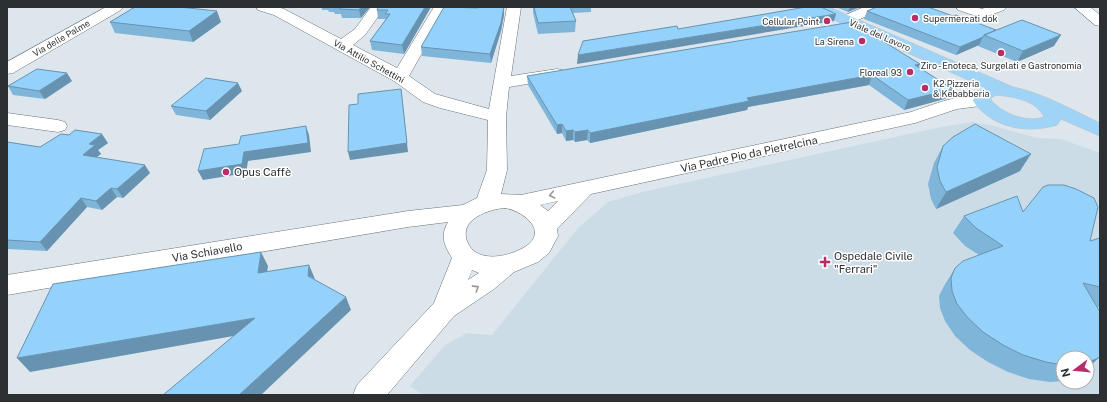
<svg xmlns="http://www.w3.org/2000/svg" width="1107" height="402" viewBox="0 0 1107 402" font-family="'Public Sans',sans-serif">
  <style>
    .built { fill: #ccdce7; fill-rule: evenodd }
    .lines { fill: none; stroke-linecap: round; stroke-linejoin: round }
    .minor-casing { stroke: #6b7278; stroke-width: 1 }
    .major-casing { stroke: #c0c1c2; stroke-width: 1 }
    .minor { fill: #fff; fill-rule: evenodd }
    .major { fill: #9fd4f7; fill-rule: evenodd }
    .wall { fill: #7fb5d9 }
    .shaded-wall { fill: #6893b0 }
    .building { fill: #94d2fc; stroke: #6893b0 }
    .oneway { stroke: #969899 }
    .poi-dot { fill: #b82d67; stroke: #fff; stroke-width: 1.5 }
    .labels { text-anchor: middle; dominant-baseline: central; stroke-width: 3; stroke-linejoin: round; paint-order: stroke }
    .far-poi-label { font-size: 9px; fill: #2d3033; stroke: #fff; text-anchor: end }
    .far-street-label { font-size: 9px; fill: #2d3033; stroke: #fff }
    .street-label { font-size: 11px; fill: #2d3033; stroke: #fff }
    .poi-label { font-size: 11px; fill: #2d3033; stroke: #fff; text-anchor: start }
  </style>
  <rect width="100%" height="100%" fill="#dde6ec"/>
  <path class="built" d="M972,122L990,125L1037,138L1061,139L1100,153V395H423L410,386L445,345L467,333L492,335L578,228L608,202L642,192L941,127ZM1063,358H1087V382H1063Z"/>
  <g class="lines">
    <g class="minor-casing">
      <path id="minor" d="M106,7H123L121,10L13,73L7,74V62Z
        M256,7H278L284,9L341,39L355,29L371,7H385L365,35L353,45L397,68L434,7H448L409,76L435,94L489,109L507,7H521L511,76L557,69L563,70L565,74L563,78L509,87L506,117L507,170L501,194L521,195L911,112C933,105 965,91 988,97L991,101L988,105L957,109L915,123L591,194L557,229L558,236L549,253L538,262L514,272L494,289L454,316L387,395H353L357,385L434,303L452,258C444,245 440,236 448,222L408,227L7,295V275L408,211L463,205L477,198L487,170L488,120L440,108L423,102L394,81L274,15L258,10ZM558,201L548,211L540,205ZM505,208C520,210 547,228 529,244C514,256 476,266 467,241C459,219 489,209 505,208ZM472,270L479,273L468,280Z
        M864,7H883L881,10L851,23L846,24L841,23L839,20L841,17Z
        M956,7H976L982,9L987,7H1006L1004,10L982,18L958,10Z
        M1074,7H1090L1100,15V26L1095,25Z
        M7,113L58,120L65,122L67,126L65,130L58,132L7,125Z"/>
    </g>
    <g class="major-casing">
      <path id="major" d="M810,7H829L1013,87C1043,93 1072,110 1100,123V136L1061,119L1057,125C1026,134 992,128 973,101L977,91L986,88L812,10ZM997,95C1014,97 1036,100 1044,117C1026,123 1003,114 991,100V98Z"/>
    </g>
    <use href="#minor" class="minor"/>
    <use href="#major" class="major"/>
  </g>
  <path class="wall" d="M318,7H370L361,18H342L341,14H335L334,12H329L328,10H322V7Z
    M378,7H431L404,54L372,50L370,41L386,19H378L377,10Z
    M533,7H591V12L573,13L576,21L575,32L538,34L533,13Z
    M653,7H668L655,8Z
    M839,7H860L848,12L838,8Z
    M867,11L953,16L996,30L1054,46L1017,62L978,46L979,45L956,55L864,19Z
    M504,15L501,31L491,63L422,56L421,47Z
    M110,22H221L193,42L115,33Z
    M918,68L953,89L948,98L904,110L869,85L748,107L747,110L590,143L587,140L575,142L573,140L566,141L562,133L557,134L528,85L527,76Z
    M72,81L45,99L13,95L8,86Z
    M242,91L210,120L176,115L171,106Z
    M69,135L108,143L98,150L101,154L97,157L150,173L123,198L117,197L102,210L87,207L47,251L7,249V142L40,147Z
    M943,146L1020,171L936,209L931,199L928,184L934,163Z
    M1023,212L1090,241L1100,238V307H1097L1100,357L1087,369V358H1063V381L1050,382L1029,379L1008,372L988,362L970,350L955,336L945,321L940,308L939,296L944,286L955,268L979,255L965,246L953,233L964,216Z"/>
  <path class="shaded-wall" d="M361,7H370L361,18L359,10Z
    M425,7H431L404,54L402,45Z
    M504,7V15L501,31L491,63L490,54Z
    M850,7H860L848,12Z
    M217,11L221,22L193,42L189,31Z
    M836,14L834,21L577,64L578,55Z
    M1061,35L1054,46L1017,62L1023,51Z
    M983,37L979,45L956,55L960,47Z
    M920,64L916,73L915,65Z
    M67,73L72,81L45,99L39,91Z
    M872,75L869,85L748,107L747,110L590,143V133L747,98Z
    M238,83L242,91L210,120L206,111Z
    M401,89L402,97L408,152L350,160L348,152Z
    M953,89L948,98L904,110L908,100Z
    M562,124V133L557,134V125Z
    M306,126L309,135L311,152L248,161L246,173L203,180L198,171Z
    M573,130V140L566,141V131Z
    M588,130L587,140L575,142V132Z
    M102,134L108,143L98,150L101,154L88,163L83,155L89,144Z
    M1031,154L1020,171L936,209L946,192Z
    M145,165L150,173L123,198L117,189Z
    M111,188L117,197L102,210L96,201Z
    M81,198L87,207L47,251L40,242Z
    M261,252L268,266L265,287L258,273Z
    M309,265L315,279L308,276Z
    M346,297L351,310L261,395H239Z
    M255,318L262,331L30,372L17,358Z
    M1098,358L1087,369V363Z"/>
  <path class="building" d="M135,7H179L217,11L189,31L110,22Z
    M341,7H361L359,10L340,9Z
    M378,7H425L402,45L370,41L390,14H385L388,10H377Z
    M444,7L478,8V7H504L501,23L490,54L421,47Z
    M534,7H570L576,21L538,23Z
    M806,7H821L836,14L578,55L583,41L677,26L678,29Z
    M877,7H928L953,16L956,15L996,30L984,35L983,37L960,47L867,11Z
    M1022,20L1061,35L1023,51L984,35Z
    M852,22L920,64L915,65L953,89L908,100L872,75L747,98L749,101L590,133L588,130L575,132L573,130L566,131L562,124L557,125L527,76Z
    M37,69L67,73L39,91L8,86Z
    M206,78L238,83L206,111L171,106Z
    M401,89L407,143L348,152L349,105L358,104V94Z
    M975,124L1031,154L946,192L940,181L937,167L943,146L953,137Z
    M306,126L308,143L244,152L242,164L198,171L204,149L239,144L241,136Z
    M75,130L102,134L89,144L95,145L83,155L145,165L117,189L111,188L96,201L81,198L40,242L7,240V142L40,147L61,134L69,135Z
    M1048,185H1064L1076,189L1094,198L1098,207L1090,241L1100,238V287L1083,283L1100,312V357L1098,358L1087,363V358H1063V365L1046,362L1023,355L1003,345L983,332L968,318L957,304L952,291L951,278L955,268L963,261L1003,246L976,228L964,216L1017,196L1023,212L1043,187Z
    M261,252L258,273L309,265L308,276L346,297L239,395H163L255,318L17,358L53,284Z"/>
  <defs><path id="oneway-chevron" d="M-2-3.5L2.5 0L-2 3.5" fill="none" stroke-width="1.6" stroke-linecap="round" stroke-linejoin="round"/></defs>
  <g class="oneway">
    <use href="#oneway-chevron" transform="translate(552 195) rotate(169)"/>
    <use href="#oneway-chevron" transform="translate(476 288) rotate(-33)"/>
  </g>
  <g class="poi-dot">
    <circle cx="915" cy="18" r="4"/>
    <circle cx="827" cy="21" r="4"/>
    <circle cx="862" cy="41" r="4"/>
    <circle cx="1001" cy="53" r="4"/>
    <circle cx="910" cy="72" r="4"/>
    <circle cx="925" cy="88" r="4"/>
    <circle cx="226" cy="172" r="4"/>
    <path d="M823 256h4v4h4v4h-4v4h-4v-4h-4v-4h4z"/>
  </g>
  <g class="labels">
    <g class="far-poi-label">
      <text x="923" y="18" text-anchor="start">Supermercati dok</text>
      <text x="819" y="21">Cellular Point</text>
      <text x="854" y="41">La Sirena</text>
      <text x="1001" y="65" text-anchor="middle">Ziro - Enoteca, Surgelati e Gastronomia</text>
      <text x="902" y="72">Floreal 93</text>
      <text x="933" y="83" text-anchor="start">K2 Pizzeria<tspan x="933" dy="10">&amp; Kebabberia</tspan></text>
    </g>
    <g class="far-street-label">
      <text transform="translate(880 35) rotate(24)">Viale del Lavoro</text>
      <text transform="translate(61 38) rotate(-30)">Via delle Palme</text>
      <text transform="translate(369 61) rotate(29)">Via Attilio Schettini</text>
    </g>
    <g class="street-label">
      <text transform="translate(749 154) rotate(-12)">Via Padre Pio da Pietrelcina</text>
      <text transform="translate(207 252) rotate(-10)">Via Schiavello</text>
    </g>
    <g class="poi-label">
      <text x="234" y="172">Opus Caffè</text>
      <text x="834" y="256">Ospedale Civile<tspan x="834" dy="13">"Ferrari"</tspan></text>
    </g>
  </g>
  <rect width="1107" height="402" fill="none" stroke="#2d3033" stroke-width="16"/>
  <g transform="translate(1075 370) rotate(254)"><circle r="19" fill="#ffffff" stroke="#abacad"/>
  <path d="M0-3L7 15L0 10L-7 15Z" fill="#b82d67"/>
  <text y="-6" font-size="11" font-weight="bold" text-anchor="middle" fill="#2d3033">N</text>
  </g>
</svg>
